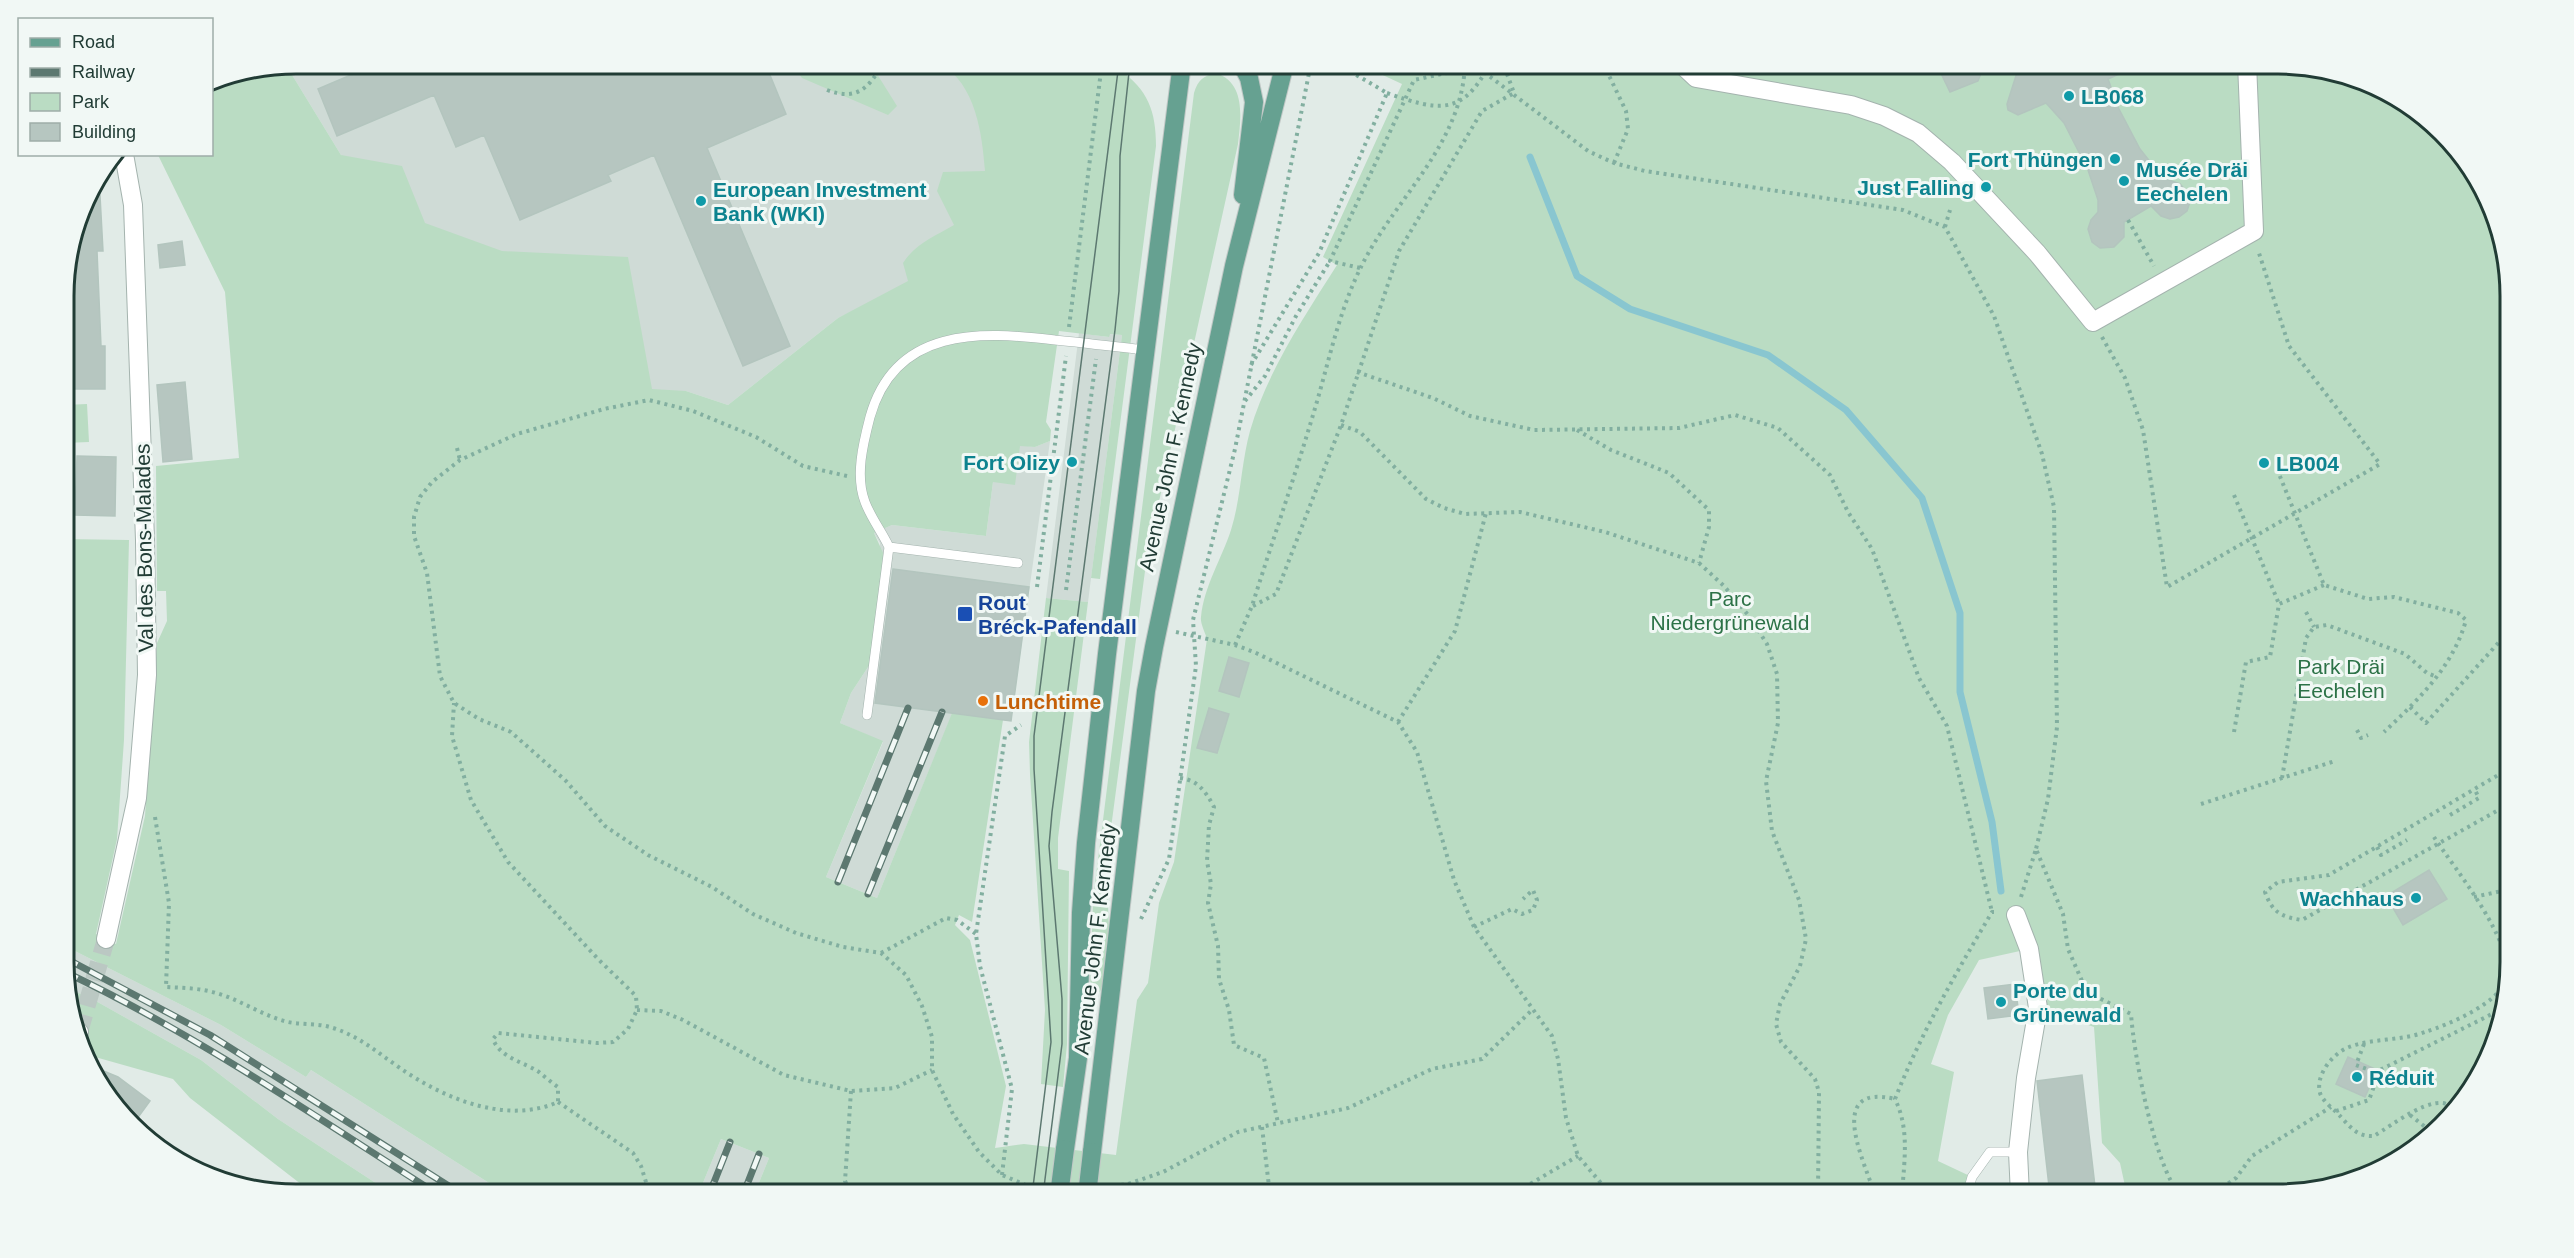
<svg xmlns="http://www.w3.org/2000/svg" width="2574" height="1258" viewBox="0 0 2574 1258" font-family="Arial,sans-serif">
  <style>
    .built { fill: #cfdbd6 }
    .green { fill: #badcc3 }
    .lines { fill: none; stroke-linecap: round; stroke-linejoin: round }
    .stream { stroke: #89c6d0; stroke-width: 7 }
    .building { fill: #b6c6c0; stroke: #b3c5be; stroke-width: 1.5 }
    .street-tunnel { stroke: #bbc8c3; stroke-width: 18; stroke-dasharray: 18 9; stroke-linecap: butt }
    .lane-casing { stroke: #a4b3ae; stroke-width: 10 }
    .street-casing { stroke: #a4b3ae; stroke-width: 20 }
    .secondary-casing { stroke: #9fb7ae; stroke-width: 20 }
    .primary-casing { stroke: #c1c8c6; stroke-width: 20 }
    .path { stroke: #82afa0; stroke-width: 4; stroke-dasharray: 3 4.5; stroke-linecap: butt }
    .lane { stroke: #fff; stroke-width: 9 }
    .street { stroke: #fff; stroke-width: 18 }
    .secondary { stroke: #fff; stroke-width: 18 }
    .primary { stroke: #66a191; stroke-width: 18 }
    .tram { stroke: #5c7870; stroke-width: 1.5 }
    .rail-casing { stroke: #5c7870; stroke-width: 7 }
    .rail { stroke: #f1f8f5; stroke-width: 4.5; stroke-dasharray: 14; stroke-linecap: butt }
    .primary-bridge-casing { stroke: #c1c8c6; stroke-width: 20; stroke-linecap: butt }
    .path-bridge { stroke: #82afa0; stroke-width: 4; stroke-dasharray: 3 4.5; stroke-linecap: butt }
    .primary-bridge { stroke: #66a191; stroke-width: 18 }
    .culture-dot { fill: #0f9aa8; stroke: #f1f8f5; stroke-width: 2 }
    .transit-dot { fill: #1a4fb4; stroke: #f1f8f5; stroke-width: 2 }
    .food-dot { fill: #e8710a; stroke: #f1f8f5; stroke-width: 2 }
    .labels { text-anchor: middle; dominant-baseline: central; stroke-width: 6; stroke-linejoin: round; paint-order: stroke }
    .culture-label { font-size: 21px; font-weight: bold; fill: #0d838f; stroke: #f1f8f5; text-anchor: start }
    .street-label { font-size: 21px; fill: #213c35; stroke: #f1f8f5 }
    .park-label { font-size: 21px; fill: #2c7247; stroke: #f1f8f5 }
    .transit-label { font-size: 21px; font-weight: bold; fill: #164399; stroke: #f1f8f5; text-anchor: start }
    .food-label { font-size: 21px; font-weight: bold; fill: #c56008; stroke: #f1f8f5; text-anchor: start }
    .rim { fill: none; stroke: #213c35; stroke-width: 3 }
  </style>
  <rect width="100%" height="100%" fill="#e1ebe7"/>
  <path class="built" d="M296,63H984L1000,79L978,252L838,318L728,405L686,391L556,414L341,155L286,65Z
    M1079,333L1108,337L1109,334L1122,335L1088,602L1046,598Z
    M1050,441L1011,721L952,714L877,898L826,877L883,742L840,723L851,693L870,664L880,543L874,533L892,525L986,536L993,482L1020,445L1035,447Z
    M65,946L221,1025L306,1077L311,1070L508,1195H394L278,1119L201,1060L94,1000L65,987Z
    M721,1139L769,1158L754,1195H698Z"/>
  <path class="green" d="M791,63H917L918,73L877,74L897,106L888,115L802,78Z
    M940,63H1097C1104,68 1112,65 1119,69C1148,90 1156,111 1156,146L1100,579L1091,578L1122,335L1110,334L1109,337L1059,331L1046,422L1051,430L1050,441L1035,447L1020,446L1015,485L993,482L986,536L892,525L874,533L884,555L870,664L851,693L840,723L883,741L826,877L877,898L952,713L1003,720L972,922L959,915L955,925L970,940L1006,1086L995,1148L1024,1144L1116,1155L1137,1000L1148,983L1159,903L1174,862L1207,639C1205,632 1200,623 1201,617C1204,586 1222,558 1231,530C1241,498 1241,464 1250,431C1267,372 1304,317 1337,265L1323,257L1402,84L1357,63H2278L2381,87L2463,154L2493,207L2509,266L2511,963L2487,1065L2453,1115L2407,1156L2353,1183L2293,1195H2127L2120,1163L2102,1143L2094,1027L2038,1008L2029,949L1979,960L1948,1015L1931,1064L1954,1072L1938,1161L1972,1177L1967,1195H754L769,1158L721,1139L698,1195H508L311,1070L306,1077L221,1025L65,946L64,539L129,540L124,740L117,839L96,934L116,944L145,816L157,643L167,621L166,591H157L156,466L239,458L225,292L158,155L212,154V80L286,65L341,155L402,166L425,223L502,251L628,257L652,389L686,391L728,405L838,318L908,281L903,263C915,244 935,236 954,225L937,191L943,172L985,171C982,133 976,85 940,63Z
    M1216,73C1246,83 1241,118 1238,144L1147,556L1106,866L1109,927L1103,984L1100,992L1095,993L1090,991L1093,900L1194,93C1198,80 1203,76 1216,73Z
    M87,404L89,442L64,443V405Z
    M1046,598L1088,602L1058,838V869L1069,871L1067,1044L1063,1087L1041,1084L1045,1010L1030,774L1029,742Z
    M65,987L94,1000L201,1060L278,1119L394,1195H315L190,1098L173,1079L88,1055L86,1035L75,1030Z"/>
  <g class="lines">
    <path class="stream" d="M1530,157L1577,276L1630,309L1768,355L1846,410L1922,498L1960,613V692L1992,822L2001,891"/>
  </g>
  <path class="building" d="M379,63H765L786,114L707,148L790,346L743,366L654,155L608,175L611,181L520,220L484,135L456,147L434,95L337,136L318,89Z
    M1936,63H1985L1978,81L1950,92Z
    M2020,63H2143L2108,79L2119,109L2140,149L2163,178L2180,184L2188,193L2190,202L2187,211L2179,217L2170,219L2161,216L2151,206L2124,222V237L2114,247L2100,248L2092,242L2088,229L2091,220L2098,212V200L2088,170L2064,123L2046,103L2018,115L2008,110L2007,104Z
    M99,177L103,251H97L101,346H105V389H74V317H70L68,264L87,193Z
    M182,241L185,265L160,268L158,245Z
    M185,382L192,459L163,462L157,385Z
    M77,456L116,457L115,516L75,515Z
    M893,569L1029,587L1011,721L875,703Z
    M1229,657L1249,663L1239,697L1219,691Z
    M1209,708L1229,714L1217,753L1197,748Z
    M2429,870L2447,899L2403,925L2386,896Z
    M2015,984L2019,1015L1988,1019L1984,988Z
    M2348,1057L2377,1070L2365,1097L2336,1084Z
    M89,1065L118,1077L150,1101L134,1123L111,1104Z
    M2082,1075L2096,1195H2050L2037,1081Z"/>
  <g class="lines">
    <path class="street-tunnel" d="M79,1032L106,939"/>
    <g class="lane-casing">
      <path id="lane" d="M889,547C882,532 871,518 865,502C855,476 863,444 870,417C895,327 980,331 1055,340C1086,343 1116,347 1146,350
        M867,715L889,547L1018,563
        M1967,1195L1972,1177L1990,1152H2018"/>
    </g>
    <g class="street-casing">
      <path id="street" d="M1680,63L1696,78L1851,105L1884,116L1918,133L1952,162L2037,253L2093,322L2254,231L2247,63
        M2016,915L2029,949L2038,1008L2026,1078L2018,1152L2020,1195
        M106,939L137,798L147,675L145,540L133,205L124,154
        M77,1039L79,1032"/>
    </g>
    <g class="secondary-casing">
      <path id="secondary" d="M1170,63L1181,65L1195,63"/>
    </g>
    <g class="primary-casing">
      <path id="primary" d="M1241,63L1249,78L1254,102L1243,195
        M1065,1149L1078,1058L1081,913L1086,843L1107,654L1182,63
        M1092,1152L1146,691L1154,647L1234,266L1285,63"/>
    </g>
    <path class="path" d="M1472,63L1588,151L1614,163L1645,171L1903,210L1945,227L1994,316L2042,454L2054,507L2057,727L2048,799L2036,849
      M1603,63L1626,111L1628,129L1614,163
      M827,90C855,101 870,89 882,63
      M2128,220L2154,266
      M1945,227L1950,210
      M1360,268L1330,261L1414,80L1465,69
      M1069,327L1102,63
      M2102,337L2125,378L2143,430L2167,587L2380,464L2289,346L2258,250
      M1251,365L1319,253L1387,93L1336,63
      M1357,372L1433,398L1470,416L1534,430L1679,428L1735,415L1778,428L1830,475L1848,512L1872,549L1919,678L1947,726L1992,912
      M1245,401L1265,376L1296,316L1330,261
      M1341,425L1360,432L1426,499L1444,508L1465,514L1520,512L1605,532L1699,563L1724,586L1749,616L1767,644L1777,674L1778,723L1766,781L1772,831L1799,900L1806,939L1800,966L1780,1004L1776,1024L1781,1042L1815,1079L1819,1092L1818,1195
      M1577,430L1611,450L1669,473L1709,510V527L1699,563
      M457,448L460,460
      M2277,469L2324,585L2368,599L2394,597L2458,613L2466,620C2453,667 2418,700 2384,732
      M847,476L803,466L756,437L693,411L649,400L604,409L517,434L460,460L432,482L420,497L414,517V536L427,573L440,676L454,703L479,719L511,732L566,781L605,826L648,855L712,887L753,914L796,933L843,947L881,953L906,975L922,1006L932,1037V1070L953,1114L979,1152L1002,1175L1028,1186L1040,1187
      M2234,495L2279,604
      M1037,587L1066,356
      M1066,590L1096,359
      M1253,606L1276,594L1341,425L1399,251L1482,111L1514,93L1503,63
      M2306,612L2314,627
      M1176,632L1235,645L1254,652L1398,722L1417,752L1454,880L1474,927L1552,1036L1558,1059L1566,1118L1578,1156L1611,1195
      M1235,645L1252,606C1272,542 1294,479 1313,415C1328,366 1338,313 1361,267C1394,199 1463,144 1465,63
      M2348,685L2356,698
      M2410,707L2426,723L2510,630
      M1398,722L1455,631L1486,513
      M2357,730L2361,738L2368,735
      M2234,732L2246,662L2270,657L2279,604L2324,585
      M2510,768L2329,875L2278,882L2265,892C2272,912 2281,917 2302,920L2511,803
      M1180,778C1198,780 1206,792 1214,807L1209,825L1207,861L1211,884L1208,903L1218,946L1219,979L1229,1010L1234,1045L1264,1058L1278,1123
      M2282,778L2306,638L2314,627L2327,625L2405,654L2427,673L2437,677
      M2201,804L2335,761
      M2450,815L2479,798L2475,790
      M155,817L169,903L166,987C183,988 200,988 216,993C241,1000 263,1016 288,1022C303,1025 319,1023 333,1028C359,1036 378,1053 400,1068C443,1098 506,1125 558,1102V1087C551,1082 545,1077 539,1072C524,1062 500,1058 493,1039L498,1033L597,1043L613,1042L628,1029L637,1010L636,996L598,959L508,862L471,800L452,736L454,703
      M2434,837C2454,868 2516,943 2506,979C2500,1003 2448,1025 2425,1032C2401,1041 2373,1038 2349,1047C2333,1053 2315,1075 2320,1093C2323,1102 2335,1110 2341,1117C2351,1128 2358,1137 2374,1136C2391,1126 2435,1091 2451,1107L2449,1119
      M2377,847L2381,855L2407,840
      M2021,897L2036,849L2063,914L2068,949L2082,981L2091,994L2131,1014C2134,1055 2154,1165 2180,1195
      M2474,897L2511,889
      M1141,919L1169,859L1196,666L1193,620L1235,449L1311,63
      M1474,927L1512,909L1522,914L1533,910L1537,900L1533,890L1523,899
      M881,953L946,918L957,920L976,934
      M637,1010L661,1011L683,1020L784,1075L851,1091L895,1088L932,1070
      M2364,1044L2356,1065L2367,1069
      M851,1091L845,1181L852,1195
      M558,1102L633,1153L641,1166L650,1195
      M2336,1111L2369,1100L2380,1070L2500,1010
      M2410,1115L2433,1133
      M1262,1127L1270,1195
      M1002,1175L1012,1089L980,966L976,934L1005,736L1021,725
      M2172,1186L2195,1193L2216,1192L2236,1178L2252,1156L2331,1107
      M1106,1187L1128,1184L1163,1172L1238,1132L1348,1108L1432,1069L1482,1059L1532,1010
      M1511,1195L1578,1156
      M1872,1195L1873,1189C1862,1157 1827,1083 1895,1099
      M1902,1195C1904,1161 1910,1130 1895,1099C1921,1033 1956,973 1992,912H1994"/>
    <use href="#lane" class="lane"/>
    <use href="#street" class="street"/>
    <use href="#secondary" class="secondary"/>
    <use href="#primary" class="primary"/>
    <path class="tram" d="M1032,1195L1051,1042L1034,769V736L1119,63
      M1043,1195L1062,1044V999L1049,846L1052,812L1115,330L1119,291L1120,156L1130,63"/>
    <g class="rail-casing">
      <path id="rail" d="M838,882L908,708
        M868,894L942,712
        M65,958L210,1035L463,1195
        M65,972C196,1034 317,1118 439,1195
        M709,1195L730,1142
        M743,1195L759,1154"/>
    </g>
    <use href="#rail" class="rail"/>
    <g class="primary-bridge-casing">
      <path id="primary-bridge" d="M1059,1195L1065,1149
        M1087,1195L1092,1152"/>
    </g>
    <path class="path-bridge" d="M1387,93C1438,111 1463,117 1490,63"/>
    <use href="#primary-bridge" class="primary-bridge"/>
  </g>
  <g class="culture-dot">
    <circle cx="2069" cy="96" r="6"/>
    <circle cx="2115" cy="159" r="6"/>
    <circle cx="2124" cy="181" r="6"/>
    <circle cx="1986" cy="187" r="6"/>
    <circle cx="701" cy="201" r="6"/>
    <circle cx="1072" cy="462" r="6"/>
    <circle cx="2264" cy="463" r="6"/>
    <circle cx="2416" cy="898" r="6"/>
    <circle cx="2001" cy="1002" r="6"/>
    <circle cx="2357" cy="1077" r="6"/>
  </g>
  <rect class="transit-dot" x="957" y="606" width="16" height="16" rx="3"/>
  <circle class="food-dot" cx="983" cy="701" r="6"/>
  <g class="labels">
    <g class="culture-label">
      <text x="2081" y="96">LB068</text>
      <text x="2103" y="159" text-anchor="end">Fort Thüngen</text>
      <text x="2136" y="169">Musée Dräi<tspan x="2136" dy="24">Eechelen</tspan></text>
      <text x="1974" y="187" text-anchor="end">Just Falling</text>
      <text x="713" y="189">European Investment<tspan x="713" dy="24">Bank (WKI)</tspan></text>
      <text x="1060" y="462" text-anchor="end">Fort Olizy</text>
      <text x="2276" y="463">LB004</text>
      <text x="2404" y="898" text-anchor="end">Wachhaus</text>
      <text x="2013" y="990">Porte du<tspan x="2013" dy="24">Grünewald</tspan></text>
      <text x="2369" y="1077">Réduit</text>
    </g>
    <g class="street-label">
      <text transform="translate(1170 457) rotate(-78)">Avenue John F. Kennedy</text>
      <text transform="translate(144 548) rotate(-91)">Val des Bons-Malades</text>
      <text transform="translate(1095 939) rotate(-83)">Avenue John F. Kennedy</text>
    </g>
    <g class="park-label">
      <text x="1730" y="598">Parc<tspan x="1730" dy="24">Niedergrünewald</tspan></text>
      <text x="2341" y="666">Park Dräi<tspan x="2341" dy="24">Eechelen</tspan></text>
    </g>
    <g class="transit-label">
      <text x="978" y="602">Rout<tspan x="978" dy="24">Bréck-Pafendall</tspan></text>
    </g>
    <g class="food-label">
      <text x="995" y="701">Lunchtime</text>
    </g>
  </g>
  <path d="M0 0H2574V1258H0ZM296 74H2278A222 222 0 0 1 2500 296V962A222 222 0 0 1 2278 1184H296A222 222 0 0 1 74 962V296A222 222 0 0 1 296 74Z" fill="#f1f8f5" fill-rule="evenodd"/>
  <path class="rim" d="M296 74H2278A222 222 0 0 1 2500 296V962A222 222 0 0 1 2278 1184H296A222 222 0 0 1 74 962V296A222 222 0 0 1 296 74Z"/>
  <rect x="18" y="18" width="195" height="138" fill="#f1f8f5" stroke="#9eada8" stroke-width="1.5"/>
  <rect x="30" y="38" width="30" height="9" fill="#66a191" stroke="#9eada8" stroke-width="1.5"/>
  <text x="72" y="48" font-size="18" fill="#213c35">Road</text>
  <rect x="30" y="68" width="30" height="9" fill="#5c7870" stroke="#9eada8" stroke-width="1.5"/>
  <text x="72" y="78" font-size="18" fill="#213c35">Railway</text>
  <rect x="30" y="93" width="30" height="18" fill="#badcc3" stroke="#9eada8" stroke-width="1.5"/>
  <text x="72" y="108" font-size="18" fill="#213c35">Park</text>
  <rect x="30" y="123" width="30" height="18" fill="#b6c6c0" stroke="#9eada8" stroke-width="1.5"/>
  <text x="72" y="138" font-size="18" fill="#213c35">Building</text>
</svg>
